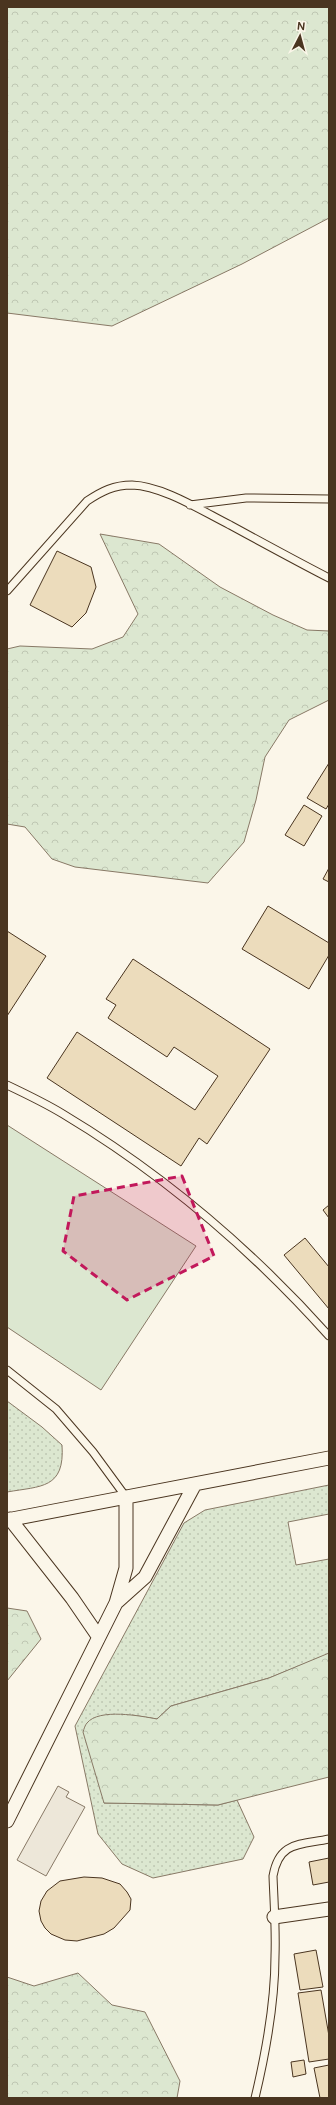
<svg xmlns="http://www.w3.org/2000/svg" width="336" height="2105" viewBox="0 0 336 2105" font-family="'DM Sans',sans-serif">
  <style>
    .grass { fill: url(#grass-dots); stroke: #887966 }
    .forest { fill: url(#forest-crowns); stroke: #887966 }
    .pitch { fill: #dce7d0; stroke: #887966 }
    .parking { fill: #ede7d9; stroke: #887966 }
    .building { fill: #ecdcbc; stroke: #4a3520 }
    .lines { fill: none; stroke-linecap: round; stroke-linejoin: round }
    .service-casing { stroke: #4a3520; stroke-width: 9 }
    .minor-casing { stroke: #4a3520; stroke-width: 15 }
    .service { stroke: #fbf6e9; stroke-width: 7 }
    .minor { stroke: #fbf6e9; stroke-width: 13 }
    .marked { fill: #c2185b; fill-opacity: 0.2; stroke: #c2185b; stroke-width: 3; stroke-dasharray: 8 5; stroke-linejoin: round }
  </style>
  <defs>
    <pattern id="grass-dots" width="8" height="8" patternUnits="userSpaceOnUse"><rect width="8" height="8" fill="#dce7d0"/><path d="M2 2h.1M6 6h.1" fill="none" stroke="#bec7b2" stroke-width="1.8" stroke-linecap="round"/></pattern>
    <pattern id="forest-crowns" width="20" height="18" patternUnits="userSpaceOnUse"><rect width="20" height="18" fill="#dce7d0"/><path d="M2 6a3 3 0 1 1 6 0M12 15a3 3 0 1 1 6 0" fill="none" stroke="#bec7b2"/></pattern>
  </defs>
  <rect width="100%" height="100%" fill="#fbf6e9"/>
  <path class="grass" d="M7,1401L42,1427L62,1445C65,1489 41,1486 7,1492Z
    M329,1485V1514L288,1522L296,1565L329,1559V1654L269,1678L171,1706L157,1719L132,1715L104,1803L218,1805L237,1800L254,1837L243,1859L153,1878L122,1864L98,1834L75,1726L184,1523L205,1510Z"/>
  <path class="forest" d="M7,7H329V218L242,264L112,326L7,313Z
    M100,534L159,544L220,587L273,615L307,630L329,631V700L289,720L265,757L256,800L244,842L208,883L75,867L52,859L25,827L7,824V649L20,646L92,649L123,637L138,614Z
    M7,1608L27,1611L41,1639L7,1681Z
    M329,1653V1777L218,1805L104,1803L83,1732C84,1729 85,1725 87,1723C99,1708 141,1716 157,1719L171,1706L269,1678Z
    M78,1973L112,2005L145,2012L180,2081L177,2098H7V1977L34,1986Z"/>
  <path class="pitch" d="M7,1125L196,1246L101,1390L7,1327Z"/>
  <path class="parking" d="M58,1786L69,1792L66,1797L85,1807L46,1876L17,1860Z"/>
  <path class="building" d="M57,551L91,567L96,587L86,613L72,627L30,605Z
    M329,763V804L326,809L307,798Z
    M304,805L322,816L304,846L285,835Z
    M329,868V882L323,879Z
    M268,906L329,943V955L309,989L242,949Z
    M7,931L46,956L7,1016Z
    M133,959L270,1049L207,1144L199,1138L181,1166L47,1078L77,1032L195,1110L218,1076L174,1047L167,1057L108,1018L116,1005L106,999Z
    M329,1205V1218L323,1210Z
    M305,1238L329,1267V1309L284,1255Z
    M329,1858V1882L313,1885L309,1862Z
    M84,1877L102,1878L120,1884L127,1892L131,1899L130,1910L114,1928L104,1934L77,1941L65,1940L51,1934L45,1928L41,1921L39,1911L41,1901L47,1891L60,1881Z
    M316,1950L323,1987L300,1990L294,1954Z
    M321,1990L329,2036V2059L309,2062L298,1993Z
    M304,2060L306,2074L293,2077L291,2062Z
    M329,2065V2098H320L314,2068Z"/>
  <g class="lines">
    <g class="service-casing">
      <path id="service" d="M190,505L246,498L329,499
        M7,591L87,501C102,491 114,485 132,485C163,486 202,511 230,525C263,543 296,561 329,578
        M7,1085C26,1094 45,1103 63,1114C163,1174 252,1250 329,1336
        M7,1370L56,1409L93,1452L126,1497
        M255,2098C266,2052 275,2003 275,1956C276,1929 274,1903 273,1876C279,1841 300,1845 329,1839"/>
    </g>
    <g class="minor-casing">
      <path id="minor" d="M10,1519L72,1598L98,1636
        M7,1520L329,1458
        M116,1603L145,1577L195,1484
        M7,1821L116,1603L126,1568V1497
        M274,1917L329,1909"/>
    </g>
    <use href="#service" class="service"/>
    <use href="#minor" class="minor"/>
  </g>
  <path class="marked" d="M182,1176L214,1256L127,1300L63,1251L74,1196Z"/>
  <rect width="336" height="2105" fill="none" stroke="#4a3520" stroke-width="16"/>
  <g transform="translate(300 36) rotate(6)" stroke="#fbf6e9" stroke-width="3" paint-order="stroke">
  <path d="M0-3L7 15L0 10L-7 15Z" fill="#4a3520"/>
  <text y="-6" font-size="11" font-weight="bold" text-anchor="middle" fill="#4a3520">N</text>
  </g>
</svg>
